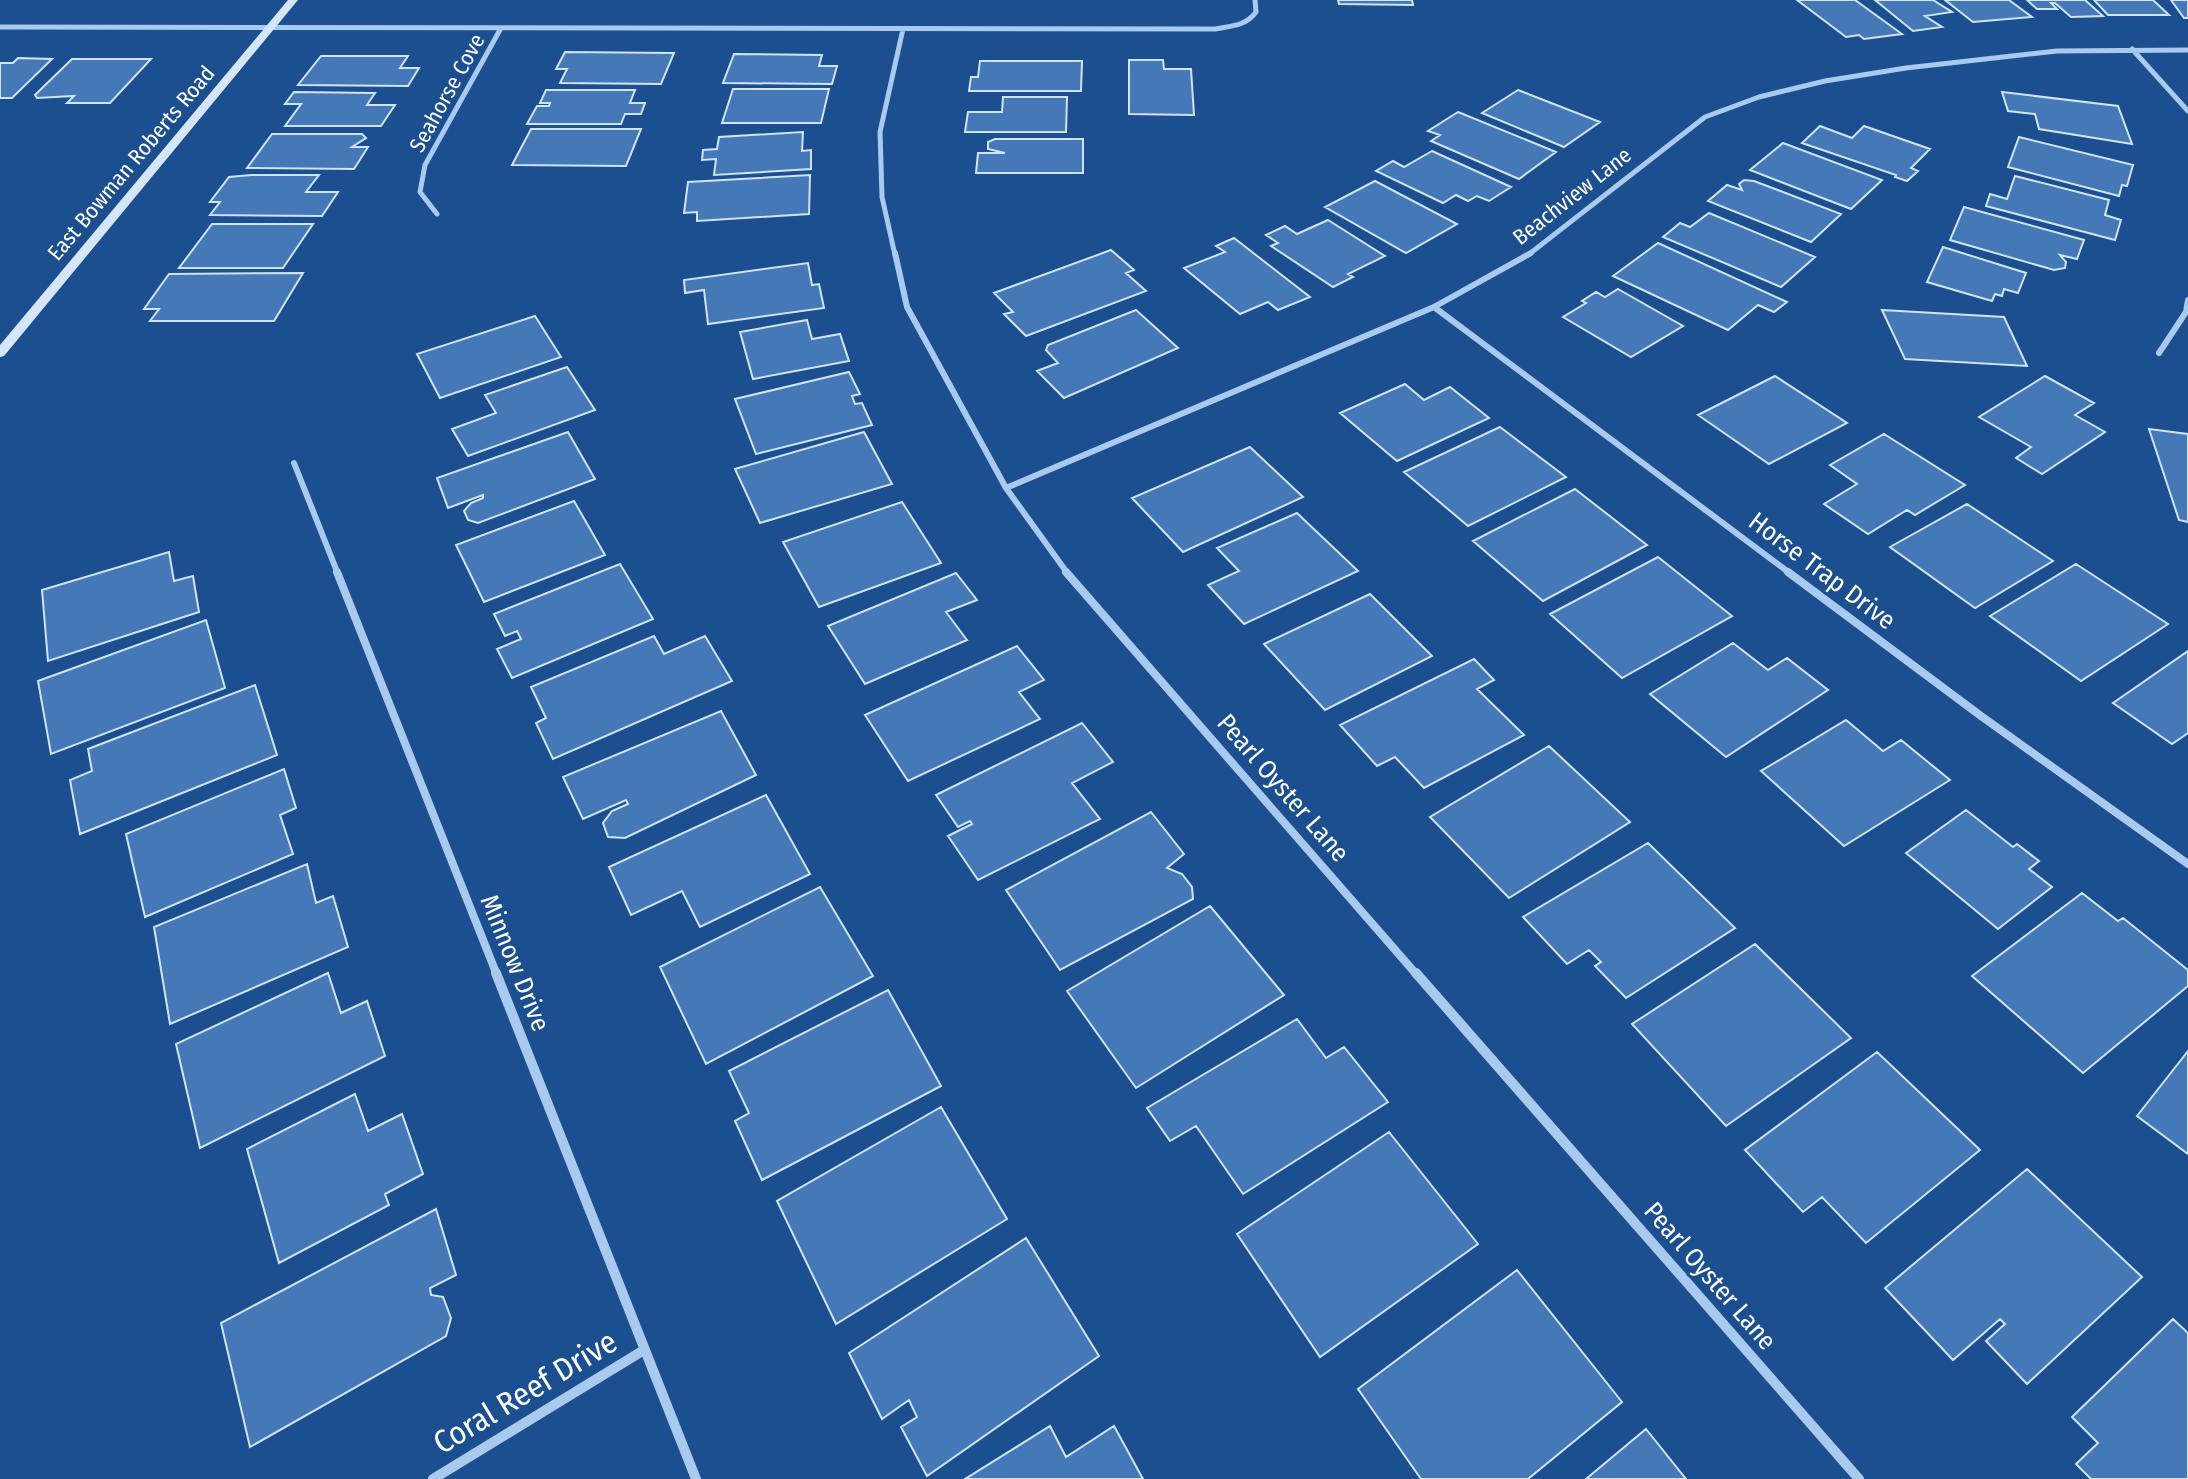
<svg xmlns="http://www.w3.org/2000/svg" width="2188" height="1479" viewBox="0 0 2188 1479" font-family="'Fira Sans Condensed',sans-serif">
  <style>
    .building { fill: #4478b7; stroke: #cfe3fa; stroke-width: 2 }
    .lines { fill: none; stroke-linecap: round; stroke-linejoin: round }
    .street-far3 { stroke: #a9c9ee; stroke-width: 5 }
    .street-far2 { stroke: #a9c9ee; stroke-width: 6 }
    .street-far1 { stroke: #a9c9ee; stroke-width: 8 }
    .street { stroke: #a9c9ee; stroke-width: 10 }
    .secondary { fill: #d6e6fa; fill-rule: evenodd }
    .labels { text-anchor: middle; dominant-baseline: central; stroke-width: 6; stroke-linejoin: round; paint-order: stroke }
    .far-street-label { font-size: 22px; fill: #fff; stroke: #1b4f8f }
    .street-label { font-size: 26px; fill: #fff; stroke: #1b4f8f }
    .near-street-label { font-size: 32px; fill: #fff; stroke: #1b4f8f }
  </style>
  <rect width="100%" height="100%" fill="#1b4f8f"/>
  <path class="building" d="M1338,0H1412L1413,5L1339,4Z
    M1797,0H1855L1902,34L1864,39L1859,35L1846,37Z
    M1875,0H1933L1952,12L1925,16L1942,27L1913,31Z
    M1945,0H2009L2032,17L1973,22Z
    M2027,0H2085L2103,16L2071,17L2055,3H2051L2057,9H2037Z
    M2094,0H2153L2169,15H2108Z
    M2171,0H2188V18H2184Z
    M565,52L674,53L661,84L560,83L567,69H556Z
    M734,54L822,55L819,66H837L832,84L723,83Z
    M321,56H408L400,68H419L408,86L298,85Z
    M18,58L52,59L12,98H0V63H13Z
    M72,59H151L110,103H67L74,96L37,98L35,95Z
    M1129,60H1163L1164,69H1191L1194,115L1129,114Z
    M980,61H1082L1081,91H969L971,77H978Z
    M733,89H829L821,123H722Z
    M546,90H635L630,103H645L641,114H625L621,124H527L537,106H549L550,103H540Z
    M1518,90L1600,122L1564,147L1482,113Z
    M294,92L375,93L367,105H395L381,126H285L301,104H285Z
    M2002,92L2118,106L2132,144L2039,129L2035,114L2008,111Z
    M1003,97H1067L1066,132H965L968,112H1002Z
    M1458,112L1556,152L1519,179L1431,141L1440,135L1428,131Z
    M1820,126L1852,138L1864,126L1930,149L1911,168L1918,171L1907,181L1895,177L1896,175L1802,143Z
    M531,129H641L626,166L512,165Z
    M803,132L802,151L811,150V169L714,175L716,159L702,160L703,150L717,149L719,137Z
    M272,134H362L366,138L352,147H368L354,169L247,168Z
    M2019,137L2133,165L2127,186L2122,185L2119,196L2008,167Z
    M995,139H1083V173H976L978,153H1005L988,149V142Z
    M1783,143L1882,180L1851,209L1750,170Z
    M1432,151L1511,187L1489,201L1477,196L1468,201L1456,195L1443,203L1376,171L1393,161L1404,167Z
    M251,175H319L306,192H338L322,216L210,215L220,202H210L229,177Z
    M810,175L809,214L697,221V212L684,213L688,182Z
    M2015,176L2109,200L2105,215L2121,220L2115,240L1986,206L1990,194L2007,199Z
    M1744,180L1754,181L1841,214L1811,242L1708,201L1727,185L1742,190L1739,184Z
    M1375,181L1457,224L1406,253L1325,207Z
    M1964,207L2084,240L2077,259L2060,255L2066,262L2065,268L2054,270L1950,240Z
    M1709,213L1815,257L1781,287L1663,237L1680,223L1690,227Z
    M1328,220L1385,256L1348,274L1353,277L1333,287L1271,246L1278,243L1266,235L1285,226L1297,234Z
    M212,224H313L283,268H179Z
    M1234,238L1310,297L1278,310L1268,302L1240,314L1184,268L1225,252L1216,246Z
    M1658,243L1787,302L1774,312L1758,305L1728,330L1613,276Z
    M1943,247L2026,273L2018,293L2004,289L2002,296L1995,294L1992,301L1927,282Z
    M1111,250L1134,270L1126,273L1146,291L1026,336L1004,314L1013,312L994,293Z
    M808,263L812,285L819,284L824,308L708,324L704,290L685,293L684,280Z
    M303,273L274,321H150L159,309H144L169,274Z
    M1618,289L1683,326L1631,357L1563,317L1586,303L1582,301L1596,292L1605,297Z
    M1136,310L1178,348L1064,398L1037,371L1058,363L1046,350L1048,345Z
    M1882,310L2004,317L2027,366L1905,359Z
    M535,316L561,357L440,398L417,354Z
    M807,320L812,339L840,334L849,361L753,379L740,332Z
    M567,367L595,410L468,456L452,429L496,413L485,395Z
    M849,372L860,394L852,396L855,404L862,403L872,425L756,454L735,399Z
    M1775,376L1847,423L1769,464L1698,415Z
    M2045,376L2094,403L2075,415L2105,432L2042,474L2016,458L2031,447L1979,417Z
    M1405,384L1424,400L1450,387L1489,418L1397,461L1340,413Z
    M1500,427L1566,477L1468,526L1404,472Z
    M2149,429L2188,434V522L2179,520Z
    M568,432L595,479L478,523L468,520L464,511L471,503L483,498V495L448,508L437,478Z
    M864,432L892,484L760,523L735,469Z
    M1884,434L1965,485L1915,515L1907,510L1868,534L1824,504L1857,484L1830,465Z
    M1250,447L1303,497L1183,552L1132,498Z
    M1575,489L1647,545L1543,601L1473,541Z
    M574,501L605,555L484,602L456,545Z
    M902,502L941,563L819,607L783,542Z
    M1967,504L2053,561L1975,608L1890,547Z
    M1297,513L1358,571L1244,624L1208,585L1239,571L1217,548Z
    M169,552L174,581L193,576L199,612L48,661L42,590Z
    M1658,557L1732,616L1622,678L1550,614Z
    M620,564L653,619L512,678L497,649L521,639L517,631L505,636L494,614Z
    M2076,564L2168,624L2081,681L1990,616Z
    M956,573L977,600L946,612L967,640L865,684L828,626Z
    M1370,594L1432,656L1325,710L1264,644Z
    M206,620L225,688L51,754L38,681Z
    M654,636L664,654L705,636L732,681L553,759L536,723L546,718L531,687Z
    M1733,643L1768,670L1787,658L1828,690L1726,757L1650,694Z
    M1017,646L1044,680L1019,692L1040,719L908,781L865,715Z
    M2188,651V733L2172,744L2113,703Z
    M1474,659L1494,680L1477,689L1524,735L1424,788L1395,757L1377,766L1340,725Z
    M255,685L277,755L80,834L70,780L92,771L88,749Z
    M721,711L756,775L625,838L608,837L603,823L612,811L628,804L626,800L583,819L563,777Z
    M1846,720L1883,751L1901,740L1950,780L1844,846L1761,771Z
    M1082,723L1113,762L1072,783L1100,819L978,880L948,836L972,824L970,821L958,827L936,795Z
    M1549,746L1630,822L1509,898L1430,817Z
    M284,769L296,808L280,815L293,854L145,917L126,834Z
    M766,795L810,874L700,927L682,891L631,915L609,867Z
    M1966,810L2013,847L2017,844L2039,861L2029,869L2052,887L1998,929L1906,853Z
    M1151,812L1184,854L1167,868L1182,874L1192,887L1193,899L1060,970L1006,890Z
    M1648,843L1735,928L1626,998L1595,966L1601,962L1589,950L1567,964L1523,917Z
    M307,864L316,903L333,896L348,947L170,1024L154,927Z
    M820,887L873,976L706,1064L660,967Z
    M2082,893L2118,921L2123,918L2188,970V986L2083,1073L1972,976Z
    M1210,906L1284,995L1136,1088L1067,991Z
    M1755,944L1851,1038L1726,1126L1632,1024Z
    M328,973L341,1013L367,1001L385,1056L200,1148L176,1044Z
    M888,990L941,1086L762,1180L735,1121L749,1113L729,1071Z
    M1297,1019L1326,1058L1344,1047L1388,1102L1243,1194L1196,1126L1170,1141L1147,1108Z
    M2188,1051V1154L2137,1116Z
    M1877,1052L1980,1150L1866,1243L1822,1197L1803,1212L1745,1150Z
    M355,1094L368,1131L402,1114L423,1174L385,1194L389,1205L279,1263L247,1149Z
    M941,1107L1007,1219L836,1324L777,1201Z
    M1389,1132L1478,1244L1320,1357L1237,1234Z
    M2027,1169L2142,1277L2027,1384L1986,1341L2005,1324L2000,1319L1953,1360L1885,1288Z
    M436,1209L456,1275L430,1288L431,1295L443,1297L451,1318L446,1336L250,1447L221,1323Z
    M1026,1238L1099,1356L927,1476L901,1427L917,1417L909,1400L882,1419L849,1353Z
    M1517,1270L1622,1402L1528,1479H1421L1358,1389Z
    M2173,1319L2188,1333V1479H2091L2076,1464L2098,1443L2072,1417Z
    M1050,1426L1066,1457L1114,1426L1143,1479H965Z
    M1646,1429L1686,1479H1586Z"/>
  <g class="lines">
    <path class="street-far3" d="M0,27L1215,29C1231,26 1246,26 1256,12L1255,0
      M2132,49L2188,111
      M437,214L420,192L425,165L501,28
      M895,255L882,197L880,132L903,29
      M1528,255L1705,117L1759,97L1825,81L1906,68L2057,51L2188,50"/>
    <path class="street-far2" d="M895,253L907,307L1006,488L1068,574
      M1434,307L1791,574
      M2159,353L2186,312L2188,300
      M294,463L338,574
      M1006,488L1434,307L1531,253"/>
    <path class="street-far1" d="M337,572L497,975
      M1066,572L1417,975
      M1788,572L1981,716L2188,864"/>
    <path class="street" d="M496,973L696,1479
      M1416,973L1859,1479
      M433,1479L644,1350"/>
    <path class="secondary" d="M288,0H298L4,356L0,357V345Z"/>
  </g>
  <g class="labels">
    <g class="far-street-label">
      <text transform="translate(447 93) rotate(-61)">Seahorse Cove</text>
      <text transform="translate(131 163) rotate(-50)">East Bowman Roberts Road</text>
      <text transform="translate(1572 196) rotate(-38)">Beachview Lane</text>
    </g>
    <g class="street-label">
      <text transform="translate(1822 571) rotate(37)">Horse Trap Drive</text>
      <text transform="translate(1283 788) rotate(49)">Pearl Oyster Lane</text>
      <text transform="translate(515 963) rotate(68)">Minnow Drive</text>
      <text transform="translate(1710 1276) rotate(49)">Pearl Oyster Lane</text>
    </g>
    <g class="near-street-label">
      <text transform="translate(525 1392) rotate(-31)">Coral Reef Drive</text>
    </g>
  </g>
</svg>
